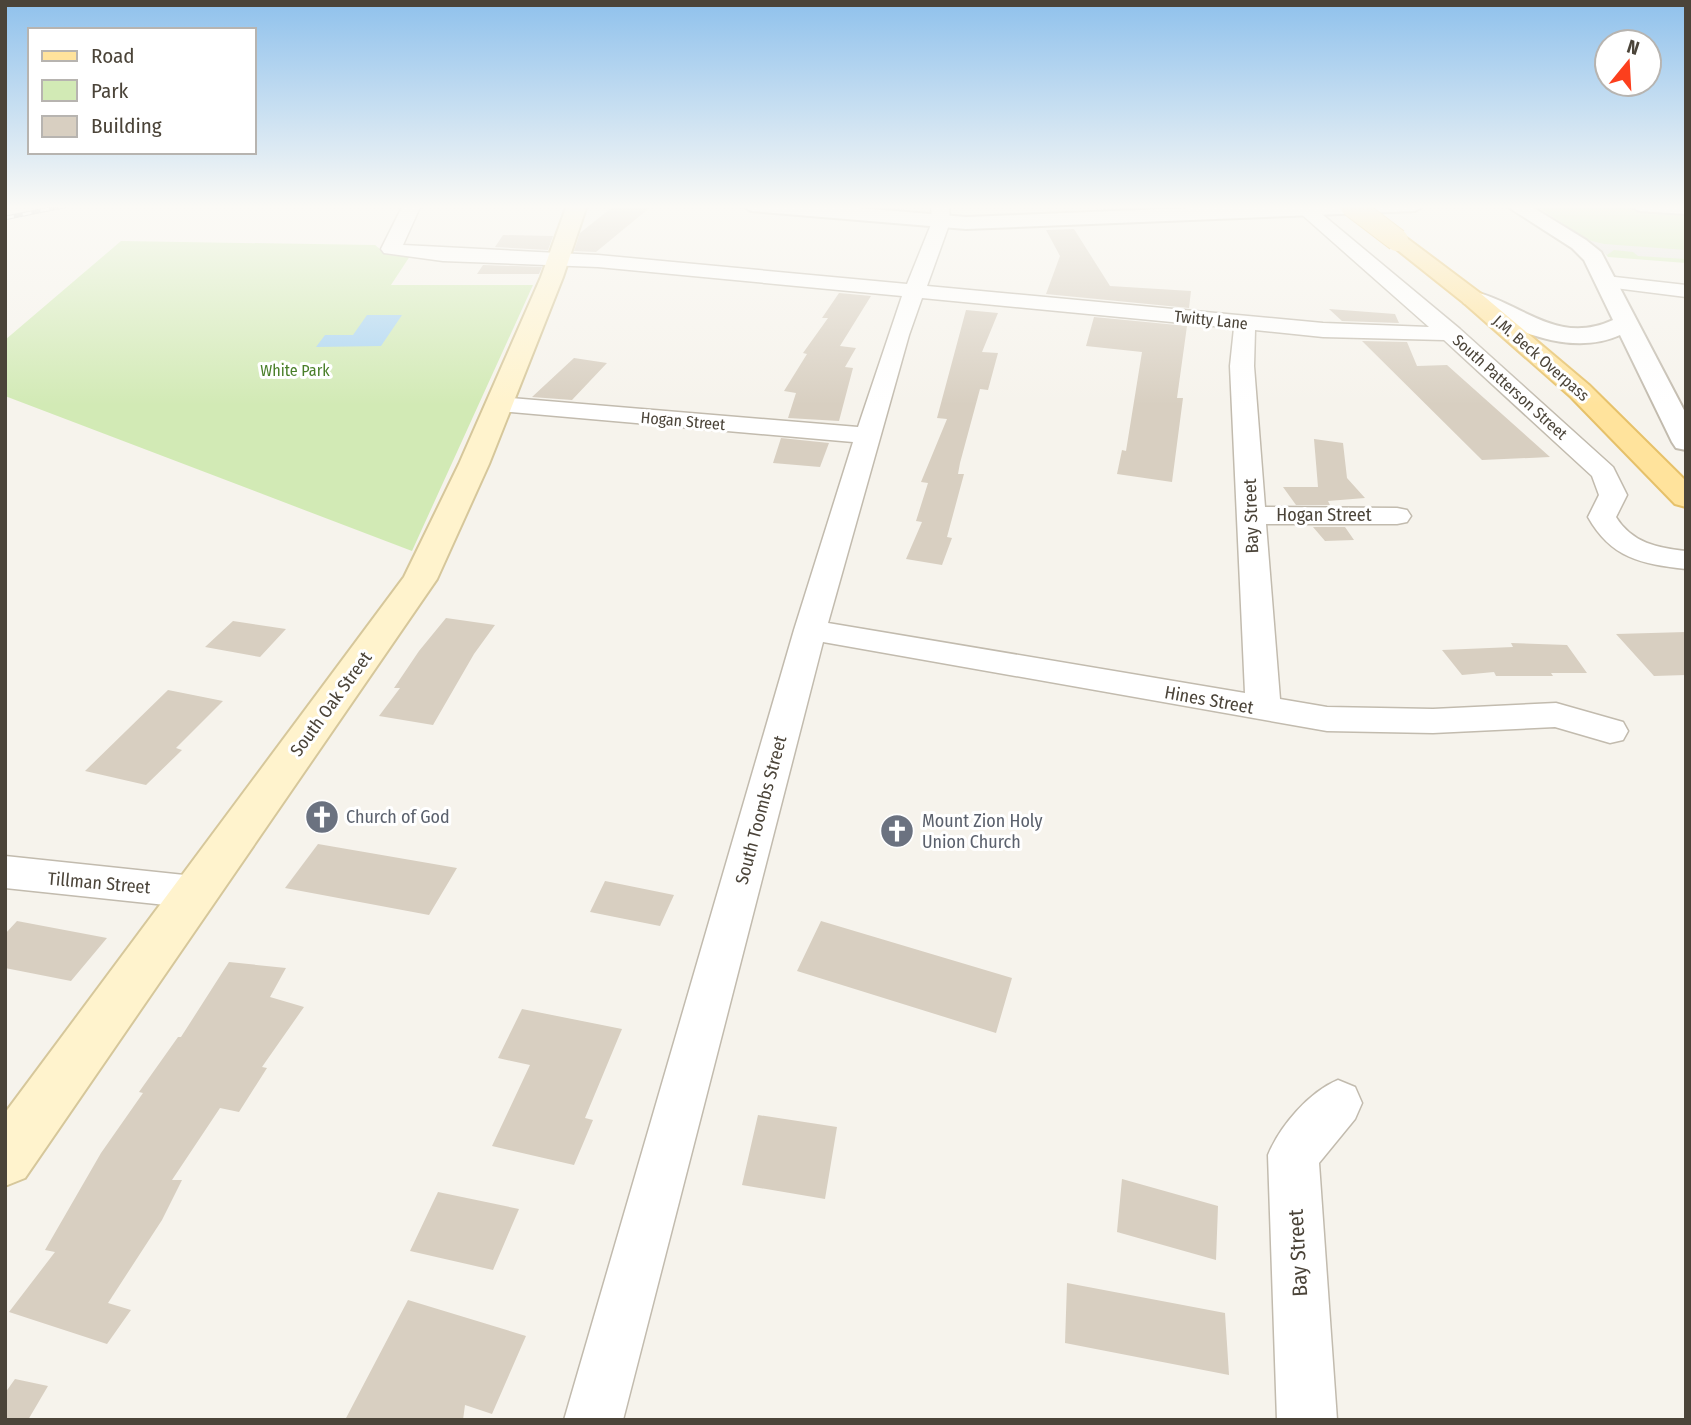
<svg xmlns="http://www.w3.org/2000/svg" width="1691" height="1425" viewBox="0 0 1691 1425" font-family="'Fira Sans Condensed',sans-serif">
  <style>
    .green { fill: #d2eab5 }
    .parking { fill: #e5e3e0 }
    .water { fill: #a9d4f2 }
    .building { fill: #d8cfc1 }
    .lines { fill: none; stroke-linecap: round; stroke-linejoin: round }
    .minor-casing { stroke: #c2bbae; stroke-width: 3 }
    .tertiary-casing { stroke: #c2bbae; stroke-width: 4 }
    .secondary-casing { stroke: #d6c79b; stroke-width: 4 }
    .primary-casing { stroke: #e6c16a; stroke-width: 4 }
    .minor { fill: #fff; fill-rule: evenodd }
    .tertiary { fill: #fff; fill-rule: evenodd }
    .secondary { fill: #fff3cd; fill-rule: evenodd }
    .primary { fill: #ffe39c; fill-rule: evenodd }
    .rail-casing { stroke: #9a9a9a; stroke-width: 4.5 }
    .rail { stroke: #fff; stroke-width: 2.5; stroke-dasharray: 9; stroke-linecap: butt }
    .primary-bridge-casing { stroke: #e6c16a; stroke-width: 24; stroke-linecap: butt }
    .primary-bridge { stroke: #ffe39c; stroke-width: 22 }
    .labels { text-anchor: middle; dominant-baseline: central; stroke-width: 6; stroke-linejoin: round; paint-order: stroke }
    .far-street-label { font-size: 16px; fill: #4b4439; stroke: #fff }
    .far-park-label { font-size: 16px; fill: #4a7f2a; stroke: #fff }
    .street-label { font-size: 18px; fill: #4b4439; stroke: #fff }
    .worship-label { font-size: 18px; fill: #5b616d; stroke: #fff; text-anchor: start }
    .near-street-label { font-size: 21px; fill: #4b4439; stroke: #fff }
  </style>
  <rect width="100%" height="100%" fill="#f6f3ec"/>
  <path class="green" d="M1535,205L1686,211V263L1608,257L1601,249Z
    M121,241L375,245L387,255L410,256L391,285H533L412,551L5,396V340Z"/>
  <path class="parking" d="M1588,240L1604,244L1686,250V259L1638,256L1633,252L1614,250L1607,255Z"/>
  <path class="water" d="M367,315H402L381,346L316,347L325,335H353Z"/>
  <path class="building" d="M615,205H653L596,252L574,251L580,233Z
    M1074,229L1110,286L1191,291L1189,308L1046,294L1060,256L1046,230Z
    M503,235L553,236L548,250L495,247Z
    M483,265L542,267L539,274H477Z
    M839,293L871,296L840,346L856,348L845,367L853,368L839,421L788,418L796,393L784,391L807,354L803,353L828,318H822Z
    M1329,309L1395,314L1399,323L1342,321Z
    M966,310L998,313L982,352L998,353L988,390L980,389L960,463L958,474H964L947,537L952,538L942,565L906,559L922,522L916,521L928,483L921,482L947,419L937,418Z
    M1094,317L1187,326L1177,398H1183L1172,482L1117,474L1122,450L1126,451L1142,352L1086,346Z
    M1362,341L1407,342L1417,366L1447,365L1550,457L1482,460Z
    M574,358L607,363L572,400L532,397Z
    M781,438L829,443L820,467L773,463Z
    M1314,439L1343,443L1347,478L1365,498L1328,501L1330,505H1296L1283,487H1318Z
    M1313,527H1345L1354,540L1325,541Z
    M446,618L495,625L474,654L433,725L379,716L400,688H394L419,651Z
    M233,621L286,629L260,657L205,647Z
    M1686,632V675L1654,676L1616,634Z
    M1511,643L1567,645L1587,673H1551L1553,676H1496L1494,672L1462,675L1442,650L1513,647Z
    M168,690L223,701L176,748L182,750L146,785L85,771Z
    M318,844L457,868L429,915L285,888Z
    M605,881L674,895L660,926L590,912Z
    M17,921L107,938L71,981L5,968V934Z
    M821,921L1012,978L996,1033L797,971Z
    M229,962L286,968L270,997L304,1007L262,1067L267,1068L239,1112L220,1108L172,1180H182L162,1220L108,1303L131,1310L107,1344L9,1312L55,1252L45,1250L101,1153L143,1093L139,1092L178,1037H181Z
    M522,1009L622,1029L585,1118L593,1120L574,1165L492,1146L530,1065L498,1058Z
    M758,1115L837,1127L825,1199L742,1185Z
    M1122,1179L1218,1206L1216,1260L1117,1232Z
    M438,1192L519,1209L493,1270L410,1251Z
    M1067,1283L1225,1313L1229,1375L1065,1343Z
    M408,1300L526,1336L492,1414L465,1405L463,1420H345Z
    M15,1379L48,1386L28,1420H5V1393Z"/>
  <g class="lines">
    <g class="minor-casing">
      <path id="minor" d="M403,205H421L403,245L598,255L907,284L932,222L931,205H949L950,222L927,286L1323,323L1429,327L1291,205H1311L1460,329L1613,467L1627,495L1616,517C1632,543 1658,548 1686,551V569C1641,564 1611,558 1588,517L1599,495L1592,476L1444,340L1323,337L1255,330L1254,366L1265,507L1397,508L1407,510L1411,516L1407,522L1397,524H1266L1280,699L1327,707L1433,709L1556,703L1623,722L1628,731L1623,740L1610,743L1555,727L1433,733L1327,731L823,642L623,1420H564L794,630L853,442L499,411L490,409L487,404L490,399L499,397L858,427L902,296L598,267L443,261L384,253L381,249ZM922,298L1234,328L1230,366L1245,693L828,623L909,335Z
        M1606,276L1686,285V297L1599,286L1596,282Z
        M5,856L194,876L209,880L215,892L209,904L194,908L5,888Z
        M1338,1080L1355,1087L1362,1103L1355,1119L1319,1163L1337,1420H1277L1268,1155C1280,1126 1309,1092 1338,1080Z"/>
    </g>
    <g class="tertiary-casing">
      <path id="tertiary" d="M741,205H824L966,217L1262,205H1425L1415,211L966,229L751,211Z
        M1505,205H1529L1586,240L1601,252L1686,414V450L1676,448L1672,442L1620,335C1569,358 1508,328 1464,303L1461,298L1472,291C1522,303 1557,346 1613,320L1584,260L1572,248Z
        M1629,205H1686V214L1639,211Z"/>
    </g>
    <g class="secondary-casing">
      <path id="secondary" d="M567,205H587L563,277L489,464L437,579L25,1178L5,1186V1113L404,577L459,464L541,277Z"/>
    </g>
    <g class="primary-casing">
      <path id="primary" d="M1397,234L1404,236L1480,293L1589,385L1686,481V507L1675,504L1571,397L1464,303L1390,244L1387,240L1390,236Z"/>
    </g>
    <use href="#minor" class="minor"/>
    <use href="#tertiary" class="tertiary"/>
    <use href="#secondary" class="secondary"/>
    <use href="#primary" class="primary"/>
    <g class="rail-casing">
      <path id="rail" d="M5,218L69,205"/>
    </g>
    <use href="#rail" class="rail"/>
    <g class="primary-bridge-casing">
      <path id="primary-bridge" d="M1351,205L1397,240"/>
    </g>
    <use href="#primary-bridge" class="primary-bridge"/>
  </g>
  <linearGradient id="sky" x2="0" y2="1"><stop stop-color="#8fc1ec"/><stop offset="0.51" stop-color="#fbfaf6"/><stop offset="1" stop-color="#fbfaf6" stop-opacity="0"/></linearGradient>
  <rect width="1691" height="405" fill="url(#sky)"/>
  <defs>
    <g id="church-disc" transform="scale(1.75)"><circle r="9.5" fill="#6b7280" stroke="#fff"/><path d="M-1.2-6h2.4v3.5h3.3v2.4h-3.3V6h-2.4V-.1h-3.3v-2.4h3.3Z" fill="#fff"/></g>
  </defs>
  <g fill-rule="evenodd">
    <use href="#church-disc" x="322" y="817"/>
    <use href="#church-disc" x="897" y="831"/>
  </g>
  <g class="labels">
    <g class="far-street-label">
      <text transform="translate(1211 320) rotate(6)">Twitty Lane</text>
      <text transform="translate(1541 358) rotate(41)">J.M. Beck Overpass</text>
      <text transform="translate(1510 387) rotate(42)">South Patterson Street</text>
      <text transform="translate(683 421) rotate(5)">Hogan Street</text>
    </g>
    <g class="far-park-label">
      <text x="295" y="370">White Park</text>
    </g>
    <g class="street-label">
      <text x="1324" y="515">Hogan Street</text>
      <text transform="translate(1251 516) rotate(-92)">Bay Street</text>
      <text transform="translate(1209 700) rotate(10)">Hines Street</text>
      <text transform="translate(331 704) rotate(-54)">South Oak Street</text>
      <text transform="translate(761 810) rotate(-75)">South Toombs Street</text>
      <text transform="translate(99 883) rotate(5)">Tillman Street</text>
    </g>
    <g class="worship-label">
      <text x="346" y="817">Church of God</text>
      <text x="922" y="821">Mount Zion Holy<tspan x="922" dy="21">Union Church</tspan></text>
    </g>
    <g class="near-street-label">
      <text transform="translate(1298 1253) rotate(-93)">Bay Street</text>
    </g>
  </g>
  <rect width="1691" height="1425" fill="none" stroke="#4b4439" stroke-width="14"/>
  <rect x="28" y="28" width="228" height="126" fill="#ffffff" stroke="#b7b4b0" stroke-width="2"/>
  <rect x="42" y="51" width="35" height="10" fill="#ffe39c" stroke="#b7b4b0" stroke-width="2"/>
  <text x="91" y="63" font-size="21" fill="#4b4439">Road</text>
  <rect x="42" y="80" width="35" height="21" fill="#d2eab5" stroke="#b7b4b0" stroke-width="2"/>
  <text x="91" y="98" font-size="21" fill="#4b4439">Park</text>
  <rect x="42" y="116" width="35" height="21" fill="#d8cfc1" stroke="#b7b4b0" stroke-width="2"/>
  <text x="91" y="133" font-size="21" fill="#4b4439">Building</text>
  <g transform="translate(1628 63) rotate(18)"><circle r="33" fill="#ffffff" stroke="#b7b4b0" stroke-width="2"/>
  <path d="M0-5L12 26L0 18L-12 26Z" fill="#fc3f1d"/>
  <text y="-10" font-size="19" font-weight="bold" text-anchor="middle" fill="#4b4439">N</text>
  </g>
</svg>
